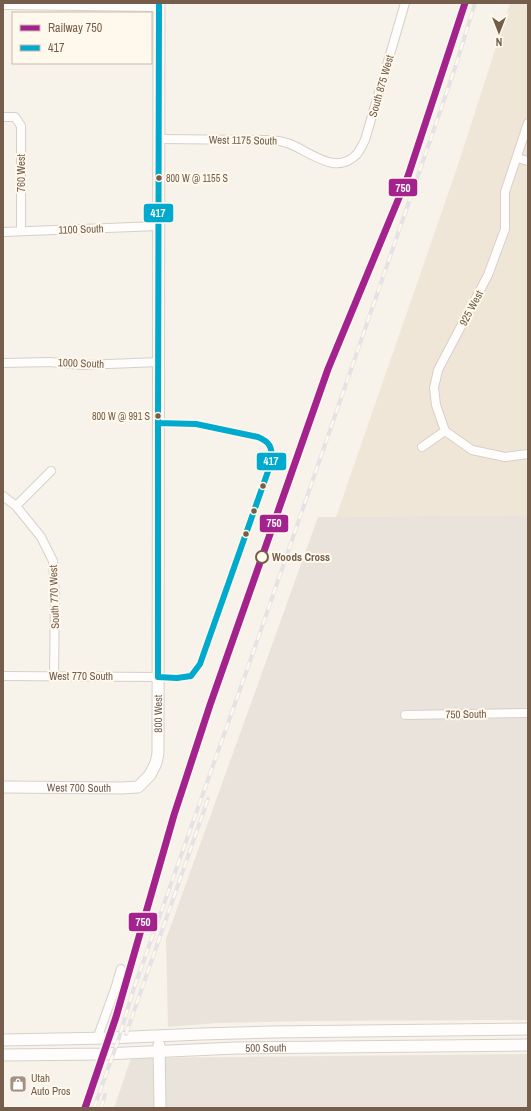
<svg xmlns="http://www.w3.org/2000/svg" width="531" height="1111" viewBox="0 0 531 1111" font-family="'Archivo Narrow',sans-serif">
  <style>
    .residential { fill: #f0e6d8 }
    .industrial { fill: #eae3dc }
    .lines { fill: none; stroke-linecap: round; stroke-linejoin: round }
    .street-casing { stroke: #d6d0c9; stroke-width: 10 }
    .secondary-casing { stroke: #d7d0c9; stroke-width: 13 }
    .street { stroke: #fefdfc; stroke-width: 8 }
    .secondary { stroke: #fefdfc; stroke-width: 11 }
    .rail-casing { stroke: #e5e2e5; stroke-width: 4 }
    .rail { stroke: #fef9ec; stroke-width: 2.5; stroke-dasharray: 8; stroke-linecap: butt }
    .bus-1-casing { stroke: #fef9ec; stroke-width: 9 }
    .bus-1 { stroke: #00a9ce; stroke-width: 6 }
    .rail-1-casing { stroke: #fef9ec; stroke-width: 10 }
    .rail-1 { stroke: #a4228e; stroke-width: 7 }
    .bus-dot { fill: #745d4b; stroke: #fef9ec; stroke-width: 1.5 }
    .stop-dot { fill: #fef9ec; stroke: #745d4b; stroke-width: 2 }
    .labels { text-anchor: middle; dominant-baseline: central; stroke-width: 4; stroke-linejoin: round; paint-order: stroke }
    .bus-label { font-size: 10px; fill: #745d4b; stroke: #fef9ec; text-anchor: start }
    .street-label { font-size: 11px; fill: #745d4b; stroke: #fef9ec }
    .stop-label { font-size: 11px; font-weight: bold; fill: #745d4b; stroke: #fef9ec; text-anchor: start }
    .poi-label { font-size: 11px; fill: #745d4b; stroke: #fef9ec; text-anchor: start }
    .line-badge { stroke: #fef9ec; stroke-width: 1.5 }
    .badge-label { font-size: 11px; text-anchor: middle; font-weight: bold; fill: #fff }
  </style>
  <rect width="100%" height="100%" fill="#f7f3eb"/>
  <path class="residential" d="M510,3H528V515L336,517L458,165Z"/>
  <path class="industrial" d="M528,515V1020L309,1021L217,1023L168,1027L166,939L318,517Z
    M528,1054V1108H114L131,1058Z"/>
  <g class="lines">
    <g class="street-casing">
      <path id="street" d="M3,5L159,7
        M3,117H15L21,126V231
        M160,139L266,140C275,140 282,141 290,144C312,153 336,176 357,154C360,150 363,144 365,140L405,3
        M517,158L528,161
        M3,232L159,226
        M3,363L50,362L83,365L159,362
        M445,431L436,405L434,388L438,370L488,275L505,229V192L528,123
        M445,431L472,450L505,457L528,454
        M422,447L445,431
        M3,496L16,506L41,537L53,561L55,594L54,675
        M16,506L51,471
        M3,676L158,677
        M405,715L528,713
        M97,1039L115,989L121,969"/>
    </g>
    <g class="secondary-casing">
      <g id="secondary">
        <path id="s1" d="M3,787L122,788L138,787L150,775L156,763L158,753L159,3"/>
        <path d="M3,1040L109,1038L201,1034L272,1032L528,1029"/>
        <path d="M159,1045L160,1108"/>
        <path id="s2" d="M3,1055L104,1054L236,1048L528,1045"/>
      </g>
    </g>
    <use href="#street" class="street"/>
    <use href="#secondary" class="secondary"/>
    <g class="rail-casing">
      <path id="rail" d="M126,1034L208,799
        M94,1108L119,1038L133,991L254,650L411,196L456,65L475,3
        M101,1108L105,1095"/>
    </g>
    <use href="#rail" class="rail"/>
    <g class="bus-1-casing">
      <path id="bus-1" d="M158,423L196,424L258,437C270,442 272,447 272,460L200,664L191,676L177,678L158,677Z
        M158,423L159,3"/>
    </g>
    <use href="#bus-1" class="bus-1"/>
    <g class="rail-1-casing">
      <path id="rail-1" d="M85,1108L116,1017L174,815L210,705L328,369L408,176L465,3"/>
    </g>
    <use href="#rail-1" class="rail-1"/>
  </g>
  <defs>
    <g id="shop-square" transform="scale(0.9)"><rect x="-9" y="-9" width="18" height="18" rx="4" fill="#a29283" stroke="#fef9ec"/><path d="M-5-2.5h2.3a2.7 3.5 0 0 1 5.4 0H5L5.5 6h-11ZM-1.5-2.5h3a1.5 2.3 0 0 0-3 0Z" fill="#fff"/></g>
  </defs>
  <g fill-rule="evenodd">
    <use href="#shop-square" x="18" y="1084"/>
  </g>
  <g class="bus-dot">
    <circle cx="159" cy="178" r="3.5"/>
    <circle cx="158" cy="416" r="3.5"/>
    <circle cx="263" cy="486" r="3.5"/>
    <circle cx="254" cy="511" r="3.5"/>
    <circle cx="246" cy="534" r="3.5"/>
  </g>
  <circle class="stop-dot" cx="262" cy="557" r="6"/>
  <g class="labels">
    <g class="bus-label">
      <text x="166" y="178">800 W @ 1155 S</text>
      <text x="150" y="416" text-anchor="end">800 W @ 991 S</text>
    </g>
    <g class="street-label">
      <text transform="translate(381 86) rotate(-74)">South 875 West</text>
      <text transform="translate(243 140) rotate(1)">West 1175 South</text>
      <text transform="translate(21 173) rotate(-90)">760 West</text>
      <text transform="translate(81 229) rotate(-2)">1100 South</text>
      <text transform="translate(471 308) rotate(-62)">925 West</text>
      <text transform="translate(81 363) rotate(2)">1000 South</text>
      <text transform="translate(54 597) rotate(-92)">South 770 West</text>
      <text x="81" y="676">West 770 South</text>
      <text stroke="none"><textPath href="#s1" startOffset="215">800 West</textPath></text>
      <text transform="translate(466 714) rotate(-1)">750 South</text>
      <text stroke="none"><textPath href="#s1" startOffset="76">West 700 South</textPath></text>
      <text stroke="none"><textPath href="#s2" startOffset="263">500 South</textPath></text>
    </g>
    <g class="stop-label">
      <text x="272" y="557">Woods Cross</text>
    </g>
    <g class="poi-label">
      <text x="31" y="1078">Utah<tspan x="31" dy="13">Auto Pros</tspan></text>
    </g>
  </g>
  <g class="line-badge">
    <rect x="388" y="178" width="30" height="19" rx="4" fill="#a4228e"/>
    <rect x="143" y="203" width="31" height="20" rx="4" fill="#00a9ce"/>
    <rect x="256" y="452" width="31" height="19" rx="4" fill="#00a9ce"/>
    <rect x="259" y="514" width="30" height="19" rx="4" fill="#a4228e"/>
    <rect x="128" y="912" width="30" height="20" rx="4" fill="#a4228e"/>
  </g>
  <g class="badge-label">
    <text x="403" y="192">750</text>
    <text x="158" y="217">417</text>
    <text x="271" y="465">417</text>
    <text x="274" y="527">750</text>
    <text x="143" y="926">750</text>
  </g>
  <rect width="531" height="1111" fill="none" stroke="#745d4b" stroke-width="8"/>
  <rect x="12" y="12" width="140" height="52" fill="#fef9ec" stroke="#c7bbac"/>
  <rect x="20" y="25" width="20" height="6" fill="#a4228e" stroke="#c7bbac"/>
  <text x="48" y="32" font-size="12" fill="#745d4b">Railway 750</text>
  <rect x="20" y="45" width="20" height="6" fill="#00a9ce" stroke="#c7bbac"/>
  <text x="48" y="52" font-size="12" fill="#745d4b">417</text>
  <g transform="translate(499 32) rotate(180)" stroke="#fef9ec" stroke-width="3" paint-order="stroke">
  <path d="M0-3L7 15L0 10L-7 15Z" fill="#745d4b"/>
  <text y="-6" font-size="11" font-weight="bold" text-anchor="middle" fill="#745d4b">N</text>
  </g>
</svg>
